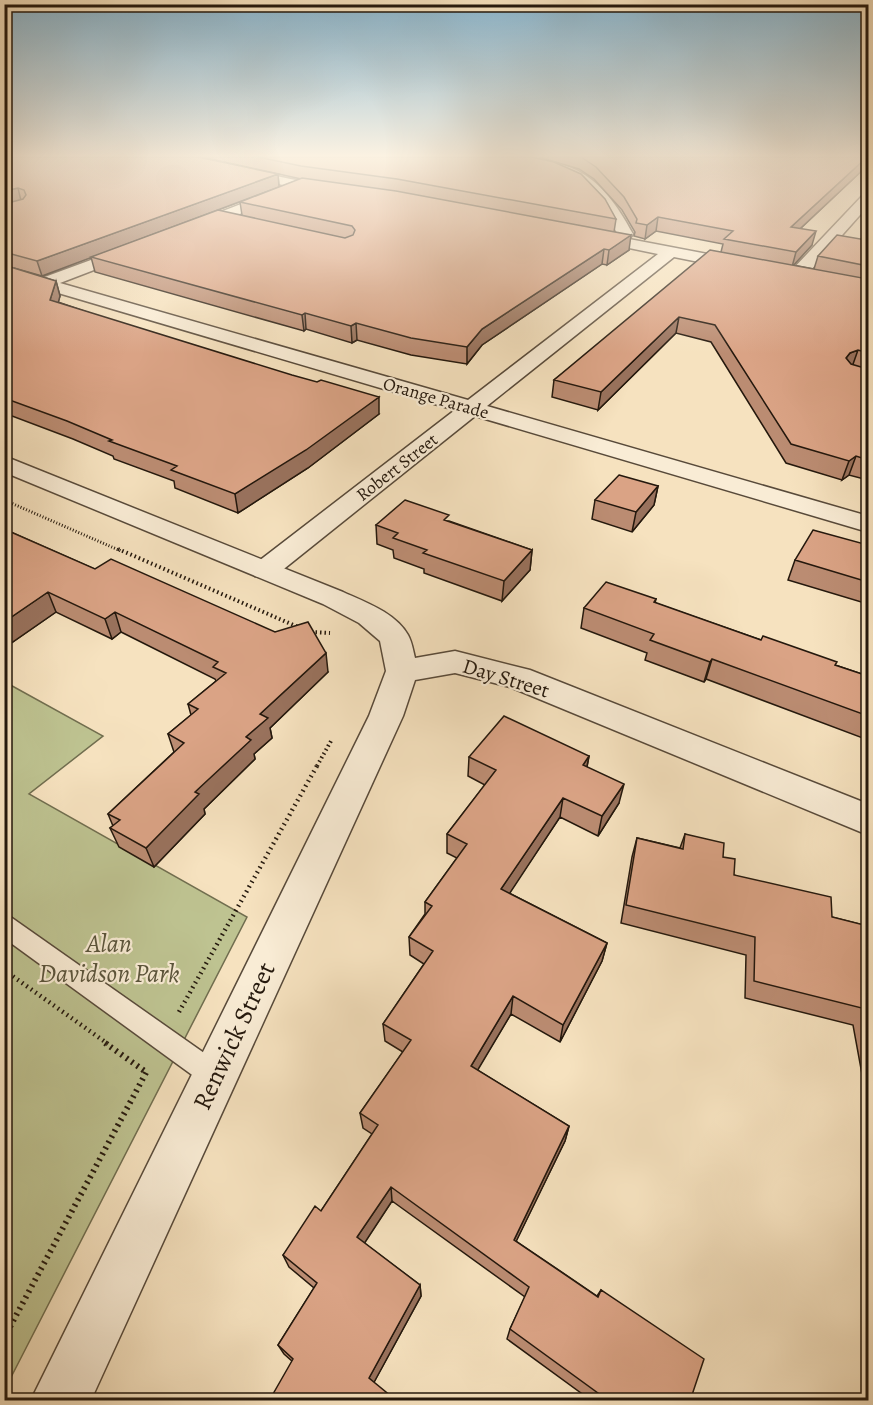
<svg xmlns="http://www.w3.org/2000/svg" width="873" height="1405" viewBox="0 0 873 1405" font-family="Alegreya,serif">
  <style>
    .green { fill: #bec391; stroke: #716e4f; stroke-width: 1.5 }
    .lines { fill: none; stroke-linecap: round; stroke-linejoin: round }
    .service-casing { stroke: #584a3a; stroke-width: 3 }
    .minor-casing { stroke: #584a3a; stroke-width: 3 }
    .tertiary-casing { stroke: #584a3a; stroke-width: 3 }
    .path-far3 { stroke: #24180d; stroke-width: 3; stroke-dasharray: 1 2; stroke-linecap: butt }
    .path-far2 { stroke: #24180d; stroke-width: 4; stroke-dasharray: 1.5 3; stroke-linecap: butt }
    .path-far1 { stroke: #24180d; stroke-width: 4.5; stroke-dasharray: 1.5 4; stroke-linecap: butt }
    .path { stroke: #24180d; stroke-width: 6; stroke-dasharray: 2 4.5; stroke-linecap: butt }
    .service { fill: #f9ecd5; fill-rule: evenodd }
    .minor { fill: #f9ecd5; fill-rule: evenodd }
    .tertiary { fill: #f9ecd5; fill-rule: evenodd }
    .wall { fill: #bb8c72; stroke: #24180d; stroke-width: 1.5 }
    .shaded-wall { fill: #99725d; stroke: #24180d; stroke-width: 1.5 }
    .building { fill: #daa385; stroke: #24180d; stroke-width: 1.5 }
    .labels { text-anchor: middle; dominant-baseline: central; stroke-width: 4.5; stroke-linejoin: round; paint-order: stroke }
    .far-street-label { font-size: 18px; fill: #24180d; stroke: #f9ecd5 }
    .street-label { font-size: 21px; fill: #24180d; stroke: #f9ecd5 }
    .near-park-label { font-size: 26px; font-style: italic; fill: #5a543b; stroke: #f9ecd5 }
    .near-street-label { font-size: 26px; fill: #24180d; stroke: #f9ecd5 }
  </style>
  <rect width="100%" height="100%" fill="#f6e2bf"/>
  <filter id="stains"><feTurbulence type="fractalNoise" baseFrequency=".00333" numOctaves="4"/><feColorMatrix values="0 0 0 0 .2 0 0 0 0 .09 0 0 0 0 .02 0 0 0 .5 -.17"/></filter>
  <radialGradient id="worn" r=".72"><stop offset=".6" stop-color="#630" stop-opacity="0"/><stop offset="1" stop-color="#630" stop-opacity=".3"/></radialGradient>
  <path class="green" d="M5,682L103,736L29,794L247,917L5,1389Z"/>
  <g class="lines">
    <g class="service-casing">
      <path id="service" d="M4,915L12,918L224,1067L228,1076L224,1085L215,1089L206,1085L4,938Z"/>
    </g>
    <g class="minor-casing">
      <path id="minor" d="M165,157C211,157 256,173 301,181C313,183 333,181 341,189L334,193L302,189L171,161Z
        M494,157C567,157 598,168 633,234L629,239L744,261L752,266L744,271L674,257L487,406L868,516V532L475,416L275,576L265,578L255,576L251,570L255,564L455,410L4,277V267L42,278L129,246H141L143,249L141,252L60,283L468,400L658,254L581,238L578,235L586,230L614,236L617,233C587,172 562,172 500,161Z
        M283,188L288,189L290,192L288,195L194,232L189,234L181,229L184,226Z
        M868,194V206L802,280H790L788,276L790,272L863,195Z"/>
    </g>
    <g class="tertiary-casing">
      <path id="tertiary" d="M4,456L343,592C365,602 396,613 408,635C412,642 413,650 415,658L455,651L530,670L868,804V835L510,687L455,673L415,680L403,716L91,1400H31L369,716L386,671L380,641L359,623L323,604L4,472Z"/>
    </g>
    <path class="path-far3" d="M4,500L121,551"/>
    <path class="path-far2" d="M118,549L298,627
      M311,632L330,633
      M317,766L331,741"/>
    <path class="path-far1" d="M4,970L108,1044
      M179,1012L318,764"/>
    <path class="path" d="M105,1043L146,1072
      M4,1338L148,1069"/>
    <use href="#service" class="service"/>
    <use href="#minor" class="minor"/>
    <use href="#tertiary" class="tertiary"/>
  </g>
  <path class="wall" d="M4,157L278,174L279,187L180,224L242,215L240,202L301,179L202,157H532L616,219L614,232L629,250L607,265L602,264L482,345L467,364L411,355L357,340L352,343L306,329L304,331L95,272L91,257L42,276L14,268L56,281L60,296L58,302L379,414L308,468L238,513L175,488L174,481L114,459L113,456L73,439L4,413Z
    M539,157H868V165L800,229L812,245L793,265L814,269L818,256L866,240L868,237V480L849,475L842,480L786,463L711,342L676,333L598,410L552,397L554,380L721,252L723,244L656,231L645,239L634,236L635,232L622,210L594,179L579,169Z
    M658,486L654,505L632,532L592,519L595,500Z
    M449,521L532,550L530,570L502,601L424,573V569L394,558L393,550L377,544L376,525Z
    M4,524L7,529L6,530L328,672L270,728L272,738L254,754L255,759L204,809L205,814L154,867L119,847L110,828L113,826L108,814L174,752L168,734L191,715L188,704L216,681L215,679L121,632L112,639L56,612L4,648Z
    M868,545V604L788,580L795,560Z
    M656,599L655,603L761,640L868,676V740L706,679L704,682L645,660L647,653L581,628L584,608Z
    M589,756L587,767L619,803L598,836L560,817L509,893L607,943L602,961L560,1042L511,1014L477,1070L569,1126L565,1141L516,1241L597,1296L601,1290L690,1401H592L507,1339L510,1329L525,1297L392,1201L364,1243L420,1285L421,1296L374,1382L292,1361L284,1354L278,1345L314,1288L289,1267L283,1255L321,1211L372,1134L363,1128L360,1113L403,1052L385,1041L383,1024L424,964L410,955L409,937L425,914V902L457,858L447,853V834L485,785L468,776L469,757Z
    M685,834L723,857L734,875L832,917L868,926V1107L853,1025L745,998L746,955L621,923L632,857L637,838L680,848Z"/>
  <path class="shaded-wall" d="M867,157H868V165L787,241L791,227Z
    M278,174L279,187L42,276L37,261Z
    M18,188L21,201L4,205V191Z
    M658,217L656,231L645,239L647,225Z
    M816,231L812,245L792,267L796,252Z
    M631,235L629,250L607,265L609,250Z
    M604,249L602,264L482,345L467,364V347L482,329Z
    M56,281L60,296L55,315L50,300Z
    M305,313L306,329L304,331L302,315Z
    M679,317L676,333L598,410L601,392Z
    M356,323L357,340L352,343L351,326Z
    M858,350L852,367L846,358L850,353Z
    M379,397V414L308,468L238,513L235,494Z
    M856,456L849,475L842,480L849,461Z
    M658,486L654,505L632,532L636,512Z
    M532,550L530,570L502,601L504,581Z
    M48,592L56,612L4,648V622Z
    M115,612L121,632L112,639L105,619Z
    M326,653L328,672L270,728L272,738L254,754L255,759L204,809L205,814L154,867L146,848L195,792L246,737L260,714Z
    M712,659L706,679L704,682L710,662Z
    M589,756L585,776L583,765Z
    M624,784L619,803L598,836L602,816Z
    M563,798L560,817L500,908L501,889Z
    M607,943L602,961L560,1042L563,1025Z
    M513,996L511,1014L470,1083L471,1066Z
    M569,1126L565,1141L511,1252L514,1240Z
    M391,1187L392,1201L360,1250L357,1237Z
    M420,1285L421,1296L372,1386L369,1378Z"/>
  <path class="building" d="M4,157H198L278,174L37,261L4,252V204L23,199L26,195L24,190L18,188L4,191Z
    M258,157H532L554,162L581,174L605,199L616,219L397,179L301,166Z
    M581,157H867L791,227L816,231L796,252L724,239L733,231L658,217L647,225L636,223L637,219L624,197L596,167Z
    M302,178L396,191L631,235L609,250L604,249L482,329L467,347L411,338L356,323L351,326L305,313L302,315L91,257L218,210L345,238L353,235L355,230L352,226L240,202Z
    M837,235L866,240L868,237V266L818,256Z
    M710,250L868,279V353L858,350L850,353L846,358L851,364L868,369V460L856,456L849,461L791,444L715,325L679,317L601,392L554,380Z
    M4,265L56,281L50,300L292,375L317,382L321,380L379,397L306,450L235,494L171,470L177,466L109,441L112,440L67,421L4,398Z
    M619,475L658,486L636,512L595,500Z
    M405,500L449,515L444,520L532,550L504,581L423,553L427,550L393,538L398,533L376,525Z
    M4,529L95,569L111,559L275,632L308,622L326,653L260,714L268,718L246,737L251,740L195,792L199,794L146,848L110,828L120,820L108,814L184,743L168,734L198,709L188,704L226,673L213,667L218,662L115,612L105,619L48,592L4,622Z
    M813,530L868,545V582L795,560Z
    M606,582L656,599L654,602L761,640L763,636L837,662L835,665L868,676V716L712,659L710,662L650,640L654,634L584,608Z
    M504,716L589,756L583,765L624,784L602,816L563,798L501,889L607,943L563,1025L513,996L471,1066L569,1126L514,1240L598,1297L601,1290L704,1359L690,1401H609L510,1329L529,1287L391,1187L357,1237L420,1285L369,1378L397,1401H269L293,1359L278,1345L317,1283L283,1255L315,1206L321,1211L378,1125L360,1113L411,1040L383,1024L433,951L409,937L432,906L425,902L467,844L447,834L496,770L469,757Z
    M685,834L724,843L723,857L735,859L734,875L831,897L832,917L868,926V1022L866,1009L754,981L755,937L626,905L637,838L683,849Z"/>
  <linearGradient id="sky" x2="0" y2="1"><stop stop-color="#8ab8d2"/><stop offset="0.44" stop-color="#fbf2e2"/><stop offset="1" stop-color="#fbf2e2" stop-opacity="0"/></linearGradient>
  <rect width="873" height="354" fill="url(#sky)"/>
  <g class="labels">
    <g class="far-street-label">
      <text transform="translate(436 398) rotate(16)">Orange Parade</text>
      <text transform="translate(397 467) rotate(-38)">Robert Street</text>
    </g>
    <g class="street-label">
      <text transform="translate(506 678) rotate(17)">Day Street</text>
    </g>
    <g class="near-park-label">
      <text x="109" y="943">Alan<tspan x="109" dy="30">Davidson Park</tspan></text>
    </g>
    <g class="near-street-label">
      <text transform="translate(234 1036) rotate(-65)">Renwick Street</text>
    </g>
  </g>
  <rect width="873" height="1405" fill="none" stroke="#f6e2bf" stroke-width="24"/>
  <rect x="6" y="6" width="861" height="1393" fill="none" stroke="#24180d" stroke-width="3"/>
  <rect x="12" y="12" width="849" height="1381" fill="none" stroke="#24180d" stroke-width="1.5"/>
  <rect width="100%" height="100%" filter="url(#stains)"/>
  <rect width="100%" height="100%" fill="url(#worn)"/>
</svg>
